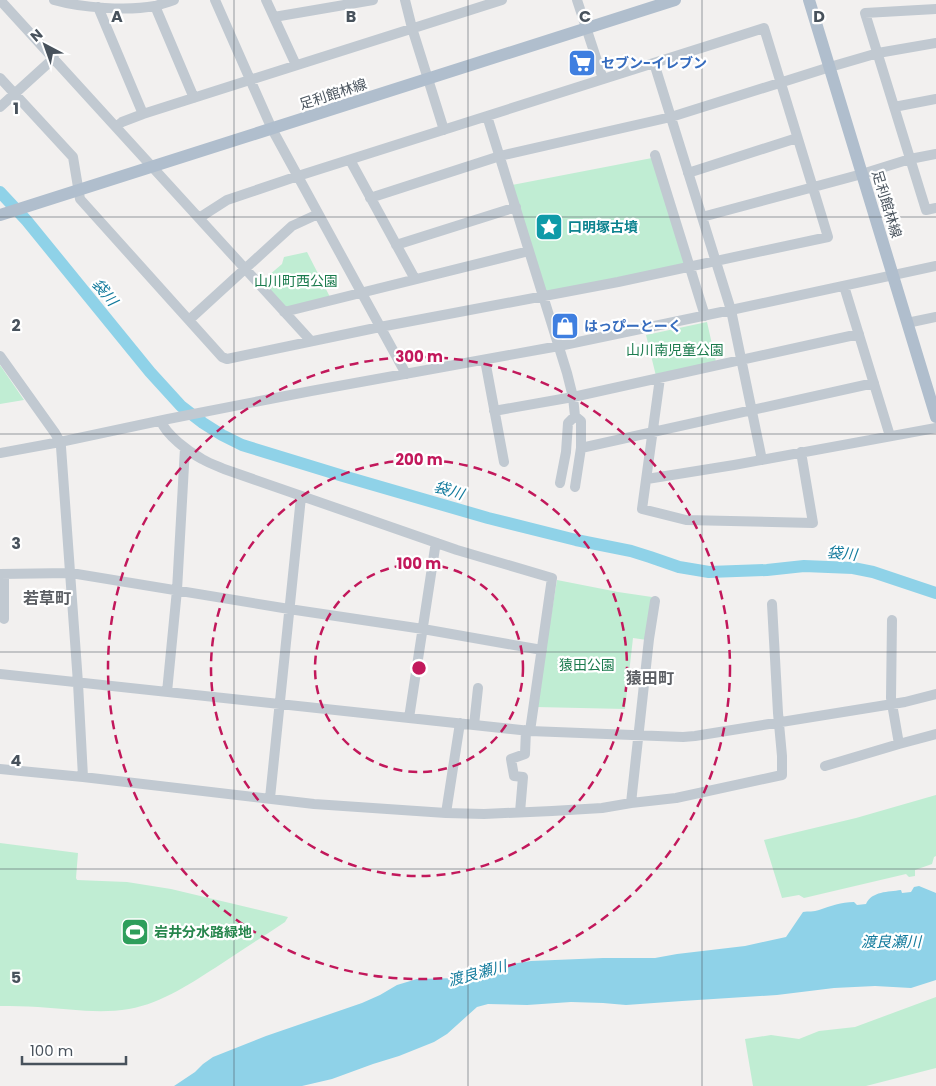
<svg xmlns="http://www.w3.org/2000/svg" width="936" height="1086" viewBox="0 0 936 1086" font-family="Poppins,'Noto Sans JP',sans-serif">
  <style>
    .green { fill: #c0edd3 }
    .water { fill: #8fd2e8 }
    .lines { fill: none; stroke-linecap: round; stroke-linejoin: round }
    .river { stroke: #8fd2e8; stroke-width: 12 }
    .minor { stroke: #c1c9d1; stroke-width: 10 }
    .major { stroke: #b0becd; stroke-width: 12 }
    .grid { fill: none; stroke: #48525c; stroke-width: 1; stroke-opacity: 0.55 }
    .ring { fill: none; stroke: #c2185b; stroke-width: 2.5; stroke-dasharray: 9 6 }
    .labels { text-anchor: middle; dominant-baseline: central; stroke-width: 4.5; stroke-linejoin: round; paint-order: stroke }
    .shop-label { font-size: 14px; font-weight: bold; fill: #366cbe; stroke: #fff; text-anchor: start }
    .street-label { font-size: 14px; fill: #48525c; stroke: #fff }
    .culture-label { font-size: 14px; font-weight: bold; fill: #0d838f; stroke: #fff; text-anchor: start }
    .park-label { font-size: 14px; fill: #1c7b4e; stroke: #fff }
    .leisure-label { font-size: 14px; font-weight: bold; fill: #27864d; stroke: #fff; text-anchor: start }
    .water-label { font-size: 15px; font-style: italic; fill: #137b9d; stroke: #fff }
    .quarter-label { font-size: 16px; font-weight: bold; fill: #5c5f64; stroke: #fff }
    .grid-label { font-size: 16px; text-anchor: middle; font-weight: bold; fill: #48525c; stroke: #fff; stroke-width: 4.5; stroke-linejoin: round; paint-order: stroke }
    .centre { fill: #c2185b; stroke: #fff; stroke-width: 2.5 }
    .ring-label { font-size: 15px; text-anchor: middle; font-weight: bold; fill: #c2185b; stroke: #fff; stroke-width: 4.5; stroke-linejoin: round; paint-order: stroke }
  </style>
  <rect width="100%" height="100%" fill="#f2f0ef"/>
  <path class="green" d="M652,158L686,265L549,292L544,290L512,185Z
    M307,252L330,297L289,307L283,306L261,282L282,264L284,257Z
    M707,322L716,362L656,376L646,335Z
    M0,365L24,400L0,404Z
    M557,580L618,592L652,597L647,640L633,638L625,709L536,707Z
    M936,795V856L934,857L932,864L915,870V876L909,877L906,874L804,898L799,895L782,898L764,840L856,818Z
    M0,843L78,853L76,878L77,880L127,882L171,889L288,917L285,922C264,936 242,950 221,964C193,982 163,1003 129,1009C99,1014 69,1009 38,1007C25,1006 13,1006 0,1006Z
    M936,997V1068L866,1086H753L745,1039L771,1035L799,1039L819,1031L855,1027Z"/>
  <path class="water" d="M919,886L936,893V980L911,988L875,986L834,988L777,995L682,1001L626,1005L603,1003L571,1002L527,1005L488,1004L477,1007L447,1034L434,1042L399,1056L373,1064L332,1079L302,1086H174L195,1072L203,1064L213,1057L266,1036L362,1003L380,995L397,985L417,979L457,978L484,968L531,961L603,958H655L677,954L745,946L786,937L803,912C808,911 814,912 819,910C831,906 841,902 854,902L857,905L866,904C872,891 888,892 901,890L902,893L911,892L914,887Z"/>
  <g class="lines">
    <path class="river" d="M0,192L27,221L150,372L181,406L203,423L222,435L242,445L343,476L488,518L576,540L631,551L650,557L679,567L709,572L767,570L804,566L853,568L873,572L936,593"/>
    <path class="minor" d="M0,0L311,341
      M54,0C82,8 127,11 155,6C162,4 168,2 174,0
      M215,0L272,129L406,374
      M266,0L296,65
      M405,0L412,28L444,130
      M577,0L603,79
      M155,6L194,98
      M98,7L143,114
      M936,9L865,13L926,210L936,208
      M274,17L373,0
      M654,63L731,310L762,460
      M0,78L73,157L80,199L222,357L227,359L380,327L618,282L828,237L764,28L298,176L227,200L199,218
      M0,107L54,58
      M894,107L936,99
      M487,116L567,373L573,397L575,416L581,421V448L575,487
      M116,127L122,122L143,114L502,0
      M655,155L705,316
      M350,160L415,279
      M688,173L797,138
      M370,198L500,156L671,117L830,67L878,53L936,43
      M702,217L862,174L910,159L936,154
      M396,245L516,207
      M844,286L890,436
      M284,312L529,251
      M189,320L292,226L318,214
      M907,323L936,317
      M0,356L55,433L60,442L61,447L78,683L83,777
      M485,360L504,462
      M660,378L642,509L686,520L813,523L801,452
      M494,411L573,397L859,334
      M161,421C166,435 189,452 202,459C209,463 217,466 224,469L457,550L552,578L530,731
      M581,448L874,383
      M0,453L60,442L168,419L311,391L559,346L731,310L936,266
      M647,479L734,465L936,428
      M560,483L566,452L568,423L575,416
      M0,574L70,573L77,574L289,609L423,629L542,650
      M4,619V574
      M892,620L891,698L899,744
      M0,674L530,731L683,737L695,736L905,702L936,694
      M167,692L177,590L185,448
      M409,718L435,548L437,543
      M474,725L478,688
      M825,766L899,744L936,734
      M0,769L83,777L314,804L446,813L484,814L552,811L602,808L631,803L676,798L782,775V756L778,713L772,604
      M270,798L301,497
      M631,803L649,639L655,601
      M520,812L523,777L514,776L511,759L525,754L526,730
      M446,813L460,723"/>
    <path class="major" d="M809,0L936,417
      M0,215L675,0"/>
  </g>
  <path class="grid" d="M234,0V1086M468,0V1086M702,0V1086M0,217H936M0,434H936M0,652H936M0,869H936"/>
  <g class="ring">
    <circle cx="419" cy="668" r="104"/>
    <circle cx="419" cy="668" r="208"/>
    <circle cx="419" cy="668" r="311"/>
  </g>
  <defs>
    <g id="supermarket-square" transform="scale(1.4375)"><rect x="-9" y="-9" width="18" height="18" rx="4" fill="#3f7fe0" stroke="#fff"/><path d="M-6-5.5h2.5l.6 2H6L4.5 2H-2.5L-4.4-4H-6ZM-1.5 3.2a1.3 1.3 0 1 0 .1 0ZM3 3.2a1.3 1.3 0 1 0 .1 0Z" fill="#fff"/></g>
    <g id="sight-square" transform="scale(1.4375)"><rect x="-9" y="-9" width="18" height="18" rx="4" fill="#0f9aa8" stroke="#fff"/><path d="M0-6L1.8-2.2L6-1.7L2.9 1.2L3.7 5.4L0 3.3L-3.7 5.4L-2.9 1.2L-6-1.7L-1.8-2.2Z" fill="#fff"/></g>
    <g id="shop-square" transform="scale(1.4375)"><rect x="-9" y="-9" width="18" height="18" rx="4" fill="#3f7fe0" stroke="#fff"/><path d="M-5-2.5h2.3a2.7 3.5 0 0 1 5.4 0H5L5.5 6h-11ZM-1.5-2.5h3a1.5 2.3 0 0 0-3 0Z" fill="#fff"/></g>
    <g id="stadium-square" transform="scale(1.4375)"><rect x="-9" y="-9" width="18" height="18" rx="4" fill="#2e9e5b" stroke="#fff"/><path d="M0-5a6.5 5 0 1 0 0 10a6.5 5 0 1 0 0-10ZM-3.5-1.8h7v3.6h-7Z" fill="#fff"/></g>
  </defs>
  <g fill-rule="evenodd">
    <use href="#supermarket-square" x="582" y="63"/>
    <use href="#sight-square" x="549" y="227"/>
    <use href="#shop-square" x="565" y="326"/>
    <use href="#stadium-square" x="135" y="932"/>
  </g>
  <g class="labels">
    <g class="shop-label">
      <text x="601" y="63">セブン-イレブン</text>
      <text x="584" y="326">はっぴーとーく</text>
    </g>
    <g class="street-label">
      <text transform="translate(333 94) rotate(-18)">足利館林線</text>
      <text transform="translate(887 204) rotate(73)">足利館林線</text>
    </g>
    <g class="culture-label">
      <text x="568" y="227">口明塚古墳</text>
    </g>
    <g class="park-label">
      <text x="296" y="281">山川町西公園</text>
      <text x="675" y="350">山川南児童公園</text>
      <text x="587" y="665">猿田公園</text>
    </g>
    <g class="leisure-label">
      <text x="154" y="932">岩井分水路緑地</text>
    </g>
    <g class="water-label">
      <text transform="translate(105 292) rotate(50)">袋川</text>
      <text transform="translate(449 490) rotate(17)">袋川</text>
      <text transform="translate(842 553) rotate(6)">袋川</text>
      <text x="891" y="941">渡良瀬川</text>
      <text transform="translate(477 973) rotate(-15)">渡良瀬川</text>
    </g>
    <g class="quarter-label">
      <text x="47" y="598">若草町</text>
      <text x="650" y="678">猿田町</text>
    </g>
  </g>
  <g class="grid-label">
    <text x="117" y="22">A</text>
    <text x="351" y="22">B</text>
    <text x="585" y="22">C</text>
    <text x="819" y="22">D</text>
    <text x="16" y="114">1</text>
    <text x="16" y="331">2</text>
    <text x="16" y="549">3</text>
    <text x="16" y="766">4</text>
    <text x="16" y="983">5</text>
  </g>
  <circle cx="419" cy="668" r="8" class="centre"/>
  <g class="ring-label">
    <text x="419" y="362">300 m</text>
    <text x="419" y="465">200 m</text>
    <text x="419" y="569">100 m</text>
  </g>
  <g transform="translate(45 45) rotate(319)" stroke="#ffffff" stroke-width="4" paint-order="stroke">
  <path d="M0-4L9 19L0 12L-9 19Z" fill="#48525c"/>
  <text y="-8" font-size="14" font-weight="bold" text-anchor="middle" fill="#48525c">N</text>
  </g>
  <path d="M22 1056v8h104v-8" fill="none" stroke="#48525c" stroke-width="2.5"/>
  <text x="30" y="1056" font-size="15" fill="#48525c" stroke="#ffffff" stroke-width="4" paint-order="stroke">100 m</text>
</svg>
